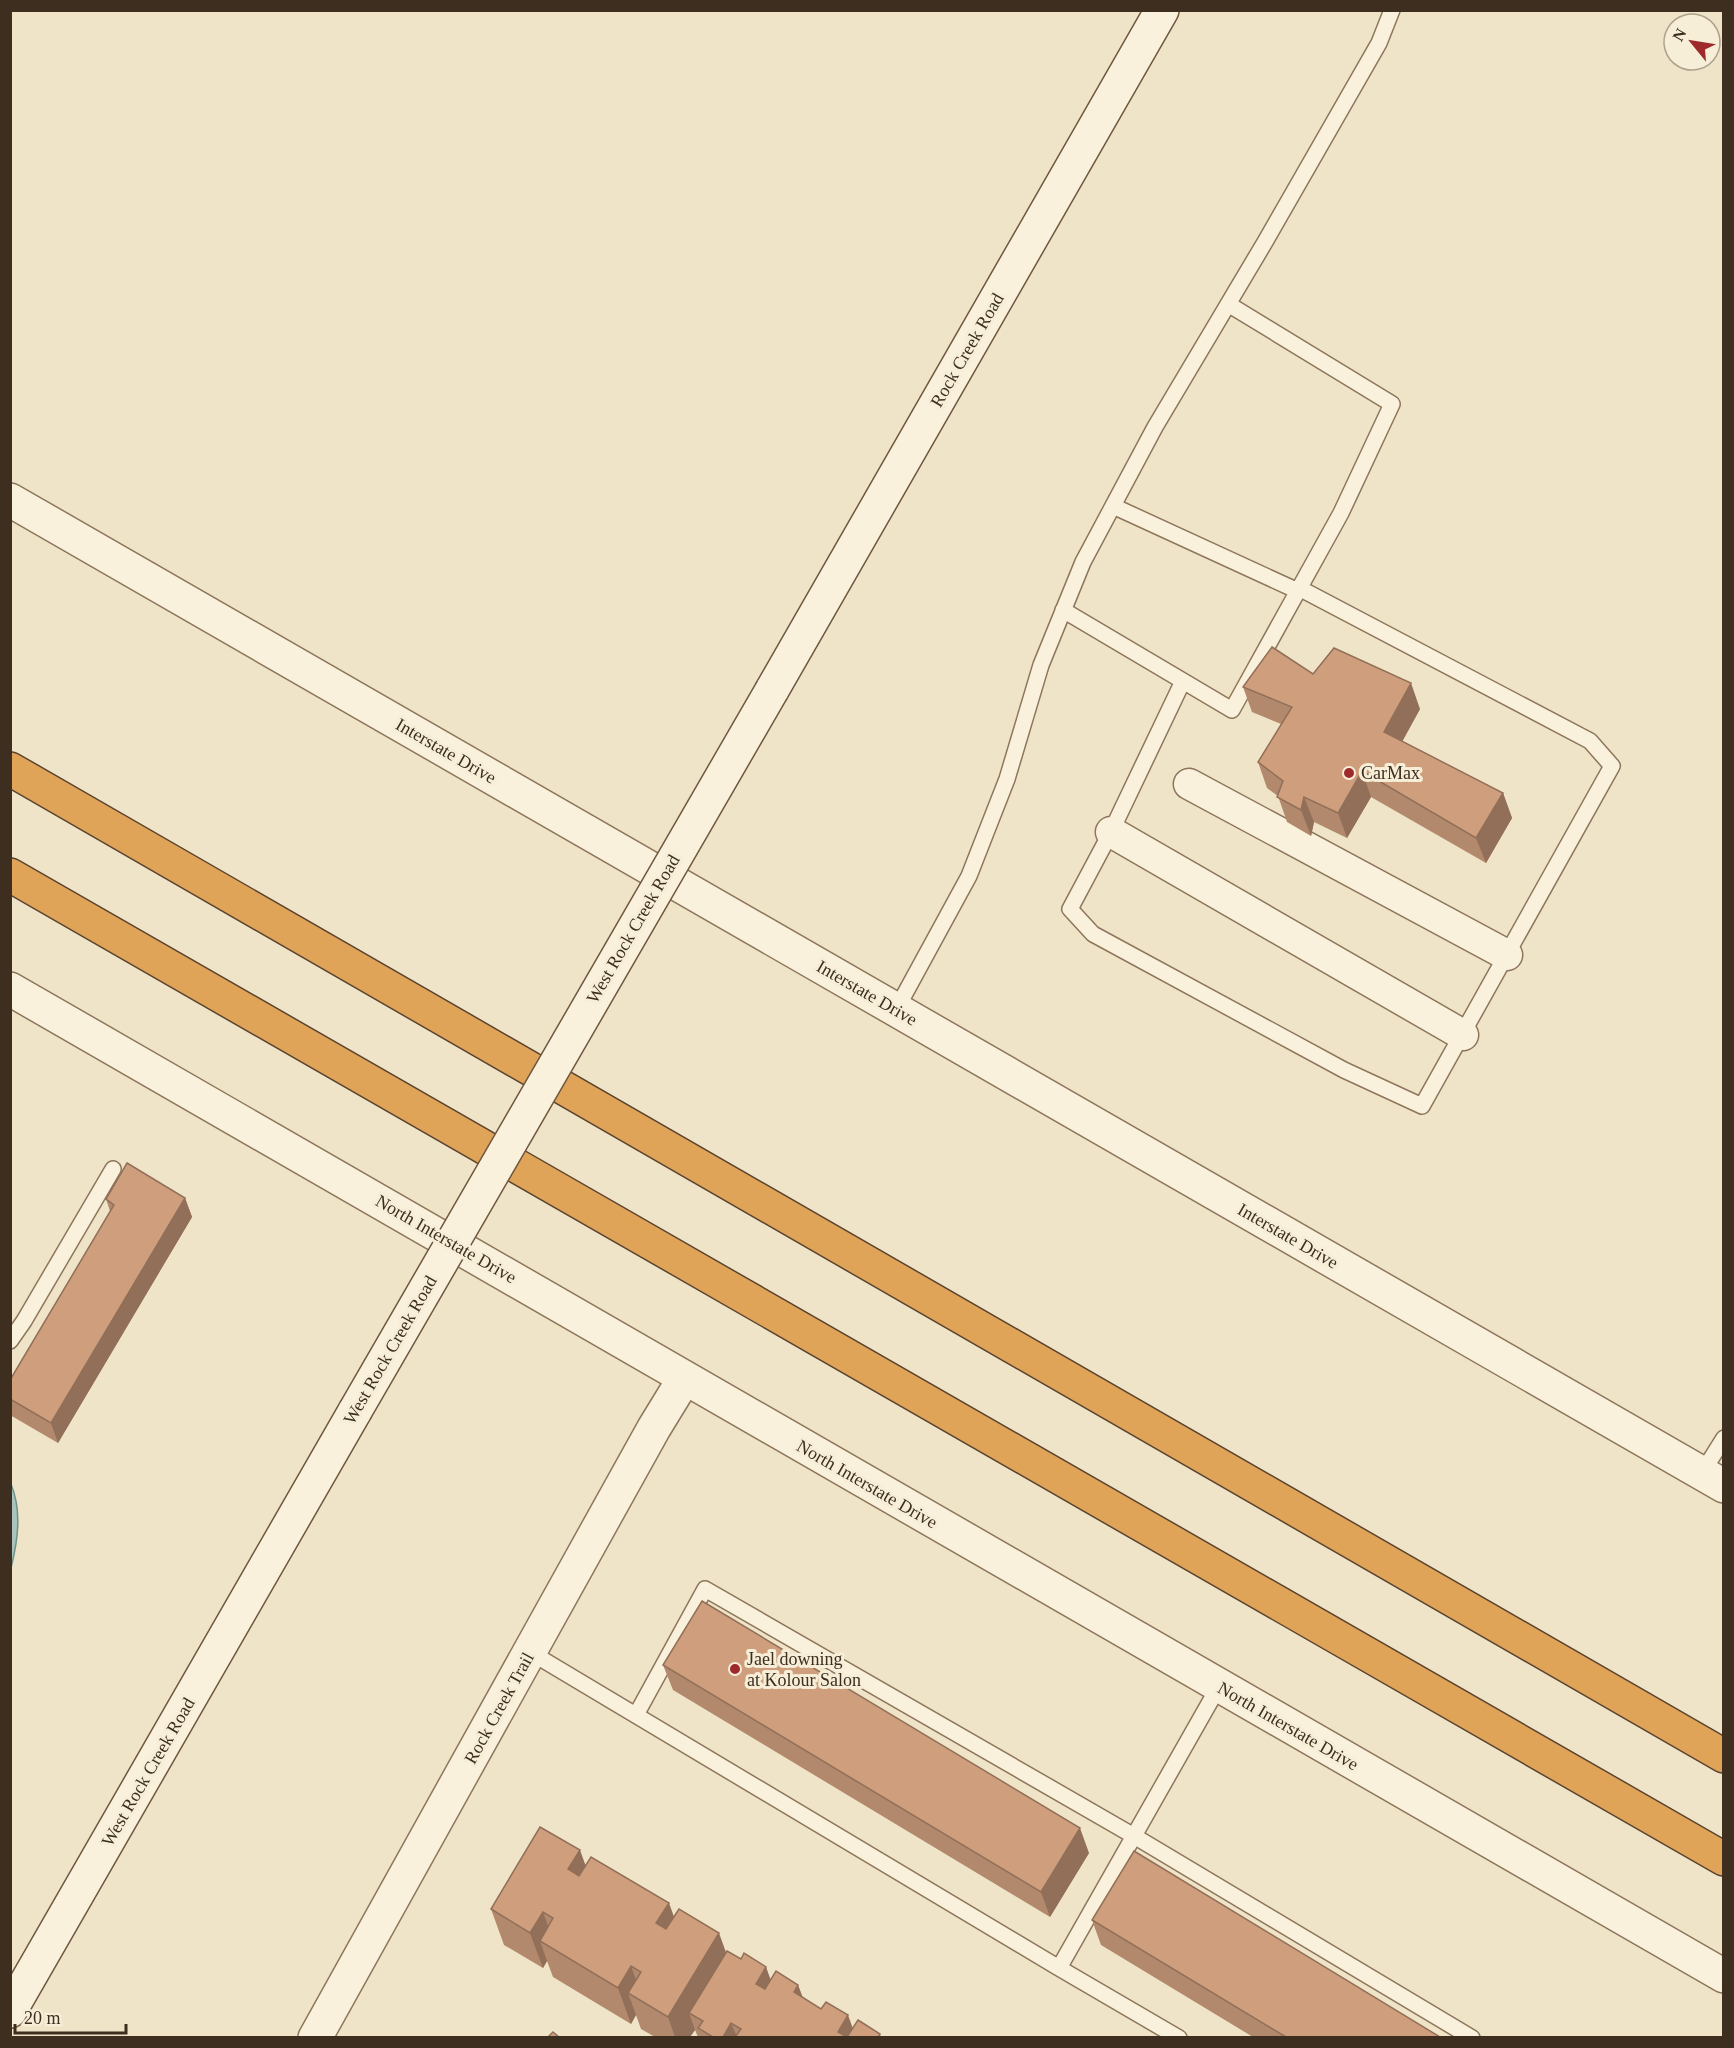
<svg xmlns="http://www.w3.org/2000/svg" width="1734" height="2048" viewBox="0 0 1734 2048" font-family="'Times New Roman',serif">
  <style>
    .water { fill: #a9c4bc; stroke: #6f938a; stroke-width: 1.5 }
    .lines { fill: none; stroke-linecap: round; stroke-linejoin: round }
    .service-casing { stroke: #8d765c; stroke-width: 18 }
    .minor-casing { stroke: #8d765c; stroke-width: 33 }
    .tertiary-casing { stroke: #8d765c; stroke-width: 36 }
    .secondary-casing { stroke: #6f573f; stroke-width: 36 }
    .motorway-casing { stroke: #5b4430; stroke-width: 36 }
    .service { stroke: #faf1dc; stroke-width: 15 }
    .minor { stroke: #faf1dc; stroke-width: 30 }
    .tertiary { stroke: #faf1dc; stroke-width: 33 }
    .secondary { stroke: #faf1dc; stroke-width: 33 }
    .motorway { stroke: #e0a458; stroke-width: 33 }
    .secondary-bridge-casing { stroke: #6f573f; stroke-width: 36; stroke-linecap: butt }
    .secondary-bridge { stroke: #faf1dc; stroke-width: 33 }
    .wall { fill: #b2896c }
    .shaded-wall { fill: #916f58 }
    .building { fill: #cf9f7d; stroke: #916f58; stroke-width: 1.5 }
    .poi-dot { fill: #9e2a2b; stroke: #f7eed8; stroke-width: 2 }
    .labels { text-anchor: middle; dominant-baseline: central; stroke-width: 6; stroke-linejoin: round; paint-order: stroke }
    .street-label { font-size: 18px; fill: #3d2e20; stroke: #f7eed8 }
    .poi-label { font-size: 18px; fill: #3d2e20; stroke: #f7eed8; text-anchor: start }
  </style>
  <rect width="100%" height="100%" fill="#f0e4c8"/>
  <path class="water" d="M11,1484C22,1511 18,1540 11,1568Z"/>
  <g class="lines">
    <g class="service-casing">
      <path id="service" d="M1113,506L1298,591L1301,589L1590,741L1612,766L1422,1106L1344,1070L1093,934L1070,909L1111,832L1183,681
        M1063,610L1232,710L1341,513L1392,404L1228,304
        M896,1010L969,876L1007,779L1041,665L1083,562L1155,427L1265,242L1379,43L1392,10
        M10,1341L24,1321L113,1169
        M1702,1473L1724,1438
        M530,1652L1059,1968L1219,1686
        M636,1715L705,1589L1134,1836L1472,2038
        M1059,1968L1179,2038"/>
    </g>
    <g class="minor-casing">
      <path id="minor" d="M1189,784L1507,955
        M1111,832L1463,1035"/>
    </g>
    <g class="tertiary-casing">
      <path id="tertiary" d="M10,500L1724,1486
        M10,989L1724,1976
        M315,2038L654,1428L684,1379"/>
    </g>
    <g class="secondary-casing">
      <path id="secondary" d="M772,690L1162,10
        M10,2011L355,1411"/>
    </g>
    <g class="motorway-casing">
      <path id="motorway" d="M10,769L1724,1756
        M10,875L1724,1859"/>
    </g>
    <use href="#service" class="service"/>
    <use href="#minor" class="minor"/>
    <use href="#tertiary" class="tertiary"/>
    <use href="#secondary" class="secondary"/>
    <use href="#motorway" class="motorway"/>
    <g class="secondary-bridge-casing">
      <path id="secondary-bridge" d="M355,1411L772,690"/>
    </g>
    <use href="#secondary-bridge" class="secondary-bridge"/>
  </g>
  <path class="wall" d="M1313,674L1420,709L1402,742L1503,793L1512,818L1486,863L1371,797L1347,838L1314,822L1311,836L1287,822L1278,796L1267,788L1258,762L1281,724L1252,712L1243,687Z
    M185,1198L192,1217L58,1443L10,1415V1380L110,1211L106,1199Z
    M663,1665L1089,1853L1050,1917L673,1690Z
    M586,1866L674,1917L726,1953L766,1967L770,1980L798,1985L803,1998L853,2029L880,2034L881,2037H698L695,2030L690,2037H655L641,2029L636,2015L631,2024L553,1977L547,1961L543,1968L504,1945L491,1909Z
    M1092,1920L1440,2037H1253L1101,1945Z"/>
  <path class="shaded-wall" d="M1411,683L1420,709L1393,758L1384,732Z
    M1362,771L1371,797L1347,838L1338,813Z
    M1503,793L1512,818L1486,863L1476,838Z
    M1304,797L1314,822L1311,836L1301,810Z
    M185,1198L192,1217L58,1443L51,1423Z
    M1080,1828L1089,1853L1050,1917L1041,1892Z
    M580,1850L593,1886L568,1869Z
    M669,1903L682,1939L656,1923Z
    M543,1912L556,1948L540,1941L547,1961L543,1968L530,1933Z
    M719,1933L732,1969L689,2013L695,2030L690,2037H675L668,2017Z
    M631,1966L644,2002L628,1993L636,2015L631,2024L618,1988Z
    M766,1967L779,2003L756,1984Z
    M798,1985L811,2021L794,1992Z
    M848,2015L856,2037H840L838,2032Z
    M731,2023L737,2037H723Z"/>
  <path class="building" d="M1272,647L1313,674L1334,648L1411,683L1384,732L1503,793L1476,838L1362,771L1338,813L1304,797L1301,810L1277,797L1283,781L1258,762L1292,707L1243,687Z
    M127,1163L185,1198L51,1423L10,1399V1380L114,1205L106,1199Z
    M702,1601L1080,1828L1041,1892L663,1665Z
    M540,1827L580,1850L568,1869L579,1876L591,1857L669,1903L656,1923L666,1929L679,1909L719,1933L668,2017L628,1993L641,1972L631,1966L618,1988L540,1941L553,1918L543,1912L530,1933L491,1909Z
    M1134,1851L1440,2037H1286L1092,1920Z
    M727,1951L741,1959L744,1953L766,1967L756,1984L765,1989L776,1971L798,1985L794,1992L821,2009L826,2002L848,2015L838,2032L847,2037H735L741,2029L731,2023L723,2037H713L698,2028L703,2021L689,2013Z
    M858,2020L880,2034L878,2037H847Z
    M553,2032L559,2037H548Z"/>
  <g class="poi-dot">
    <circle cx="1349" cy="773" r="6"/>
    <circle cx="735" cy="1669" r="6"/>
  </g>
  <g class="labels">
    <g class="street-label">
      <text transform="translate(967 350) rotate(-60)">Rock Creek Road</text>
      <text transform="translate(446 751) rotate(30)">Interstate Drive</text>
      <text transform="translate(633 929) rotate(-60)">West Rock Creek Road</text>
      <text transform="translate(867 993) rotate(30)">Interstate Drive</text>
      <text transform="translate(1288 1236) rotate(30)">Interstate Drive</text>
      <text transform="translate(446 1239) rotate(30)">North Interstate Drive</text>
      <text transform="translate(390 1350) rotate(-60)">West Rock Creek Road</text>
      <text transform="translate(867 1484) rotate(30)">North Interstate Drive</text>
      <text transform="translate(499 1708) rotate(-61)">Rock Creek Trail</text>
      <text transform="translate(1288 1726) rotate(30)">North Interstate Drive</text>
      <text transform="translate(148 1772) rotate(-60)">West Rock Creek Road</text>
    </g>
    <g class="poi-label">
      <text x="1361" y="773">CarMax</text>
      <text x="747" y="1659">Jael downing<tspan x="747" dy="21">at Kolour Salon</tspan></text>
    </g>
  </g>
  <rect width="1734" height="2048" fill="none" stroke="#3d2e20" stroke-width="24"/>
  <g transform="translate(1692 42) rotate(300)"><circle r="28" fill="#f7eed8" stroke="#ada18e" stroke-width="1.5"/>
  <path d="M0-4.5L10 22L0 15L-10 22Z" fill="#9e2a2b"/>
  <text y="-9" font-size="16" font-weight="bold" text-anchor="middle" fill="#3d2e20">N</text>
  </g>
  <path d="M15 2024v9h111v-9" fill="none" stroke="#3d2e20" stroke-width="3"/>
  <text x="24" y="2024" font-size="18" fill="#3d2e20" stroke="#f7eed8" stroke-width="4.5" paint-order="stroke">20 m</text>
</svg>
